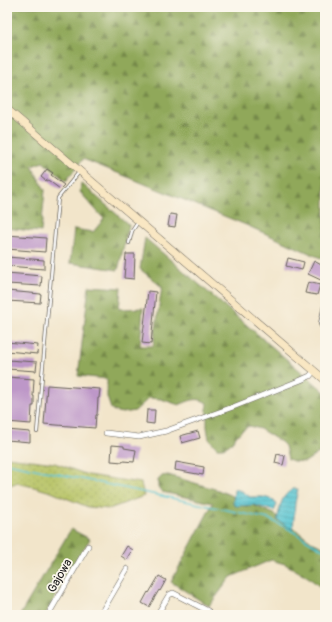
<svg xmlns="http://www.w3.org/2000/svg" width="332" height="622" viewBox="0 0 332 622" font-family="Pangolin,sans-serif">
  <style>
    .grass { fill: url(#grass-dots); stroke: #696f40 }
    .forest { fill: url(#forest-firs); stroke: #56623b }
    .water { fill: url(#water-rules); stroke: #3a7076 }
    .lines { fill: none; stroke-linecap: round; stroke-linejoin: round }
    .stream { stroke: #59c5d1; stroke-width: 1.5 }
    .building { fill: #bd97c8 }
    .lane-casing { stroke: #676259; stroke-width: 4 }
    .street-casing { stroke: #676259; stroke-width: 6 }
    .secondary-casing { stroke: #676259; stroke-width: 8 }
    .path { stroke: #676259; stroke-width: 1; stroke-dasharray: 1 3; stroke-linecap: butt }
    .lane { stroke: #fff; stroke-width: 2.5 }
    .street { stroke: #fff; stroke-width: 5 }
    .secondary { stroke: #f9e7c3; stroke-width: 7 }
    .labels { text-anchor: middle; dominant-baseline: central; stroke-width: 3.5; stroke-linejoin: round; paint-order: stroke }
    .street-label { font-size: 12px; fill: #1c1c1c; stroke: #fbf7ec }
  </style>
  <defs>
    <pattern id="grass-dots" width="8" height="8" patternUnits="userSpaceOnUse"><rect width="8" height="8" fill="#b6c264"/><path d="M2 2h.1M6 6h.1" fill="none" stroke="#9ca656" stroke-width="1.8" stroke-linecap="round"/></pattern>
    <pattern id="forest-firs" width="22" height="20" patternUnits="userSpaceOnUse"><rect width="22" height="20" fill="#90a85a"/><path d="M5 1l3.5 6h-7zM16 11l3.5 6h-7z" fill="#75884a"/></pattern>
    <pattern id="water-rules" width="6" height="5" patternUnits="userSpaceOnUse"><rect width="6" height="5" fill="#59c5d1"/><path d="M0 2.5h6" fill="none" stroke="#4da9b3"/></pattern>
  </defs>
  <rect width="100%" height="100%" fill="#fbf7ec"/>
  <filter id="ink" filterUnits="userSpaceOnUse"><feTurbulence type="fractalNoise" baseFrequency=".025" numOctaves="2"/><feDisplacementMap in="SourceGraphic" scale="8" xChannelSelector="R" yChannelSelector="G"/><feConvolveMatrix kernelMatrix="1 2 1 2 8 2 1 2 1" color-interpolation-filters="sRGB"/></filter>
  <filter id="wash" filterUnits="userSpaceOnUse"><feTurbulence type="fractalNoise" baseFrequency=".012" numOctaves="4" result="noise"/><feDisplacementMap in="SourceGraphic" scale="16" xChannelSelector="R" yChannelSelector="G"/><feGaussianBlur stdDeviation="0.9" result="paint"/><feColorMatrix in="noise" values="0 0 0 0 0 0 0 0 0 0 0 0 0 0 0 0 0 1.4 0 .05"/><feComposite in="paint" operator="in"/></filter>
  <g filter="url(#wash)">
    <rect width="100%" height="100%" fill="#f2e5ca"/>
    <path class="grass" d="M7,457L55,463L88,475L141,483L144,496L109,509L88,507L51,492L34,487L16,483L7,486Z"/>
    <path class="forest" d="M7,7H325V260L246,225L83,159L66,181L43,162L32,166L45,190L41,232L7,228Z
      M81,183L129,225L118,270L70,263L74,229L93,232L104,219L80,192Z
      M145,238L325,392V449L305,462L293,461L288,459L285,446L281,442L260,429L249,426L241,431L229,445L223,448H217L209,439L207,427V403C197,396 189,401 179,405L161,399L149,398L135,411L123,413L116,412L111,409L107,397V379L78,376L89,286L121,288L119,309L143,308L140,346H153L162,287L140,269Z
      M168,475L218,490L274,514L314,543L325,548V591L308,577L285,564L271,560L231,577L209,606L171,582L213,503L162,492L158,487V480L162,476Z
      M71,529L90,539L81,553L45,615H20Z"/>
    <path class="water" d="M234,489L242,491L250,497H263L274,500L277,505L274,511L255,505L236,506L233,504Z
      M293,489H298L295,503L293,530L277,520C281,505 280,497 293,489Z"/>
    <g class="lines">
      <path class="stream" d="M7,463L269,519L287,528L325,551"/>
    </g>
    <g id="blocks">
      <path class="building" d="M47,169L53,173L51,175L64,185L60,189L48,180L46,181L41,177Z
        M170,214L177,215L175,227L168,226Z
        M7,235L46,238L45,252L7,249Z
        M126,254H135L134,279L124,278Z
        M7,257L44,260V269L7,266Z
        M288,258L304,262L302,270L286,266Z
        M314,261L325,267V282L308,274Z
        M7,273L42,276L41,286L7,284Z
        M308,282L320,285L317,295L305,293Z
        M7,291L41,294L40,303L7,301Z
        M148,291L156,292L151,344L142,343Z
        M7,342L38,345L37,354L7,351Z
        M7,360L37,362L36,371L7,369Z
        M7,377L34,379L33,396H34V406H32L31,424L7,422Z
        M47,385L100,389L99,398H98L97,415H96L95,428L44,424Z
        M147,410H155L154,424L146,423Z
        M7,430L30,432V442L7,440Z
        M198,431L200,438L182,443L180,436Z
        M112,445L124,446V448L136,450L134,462L123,461V462L111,461Z
        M277,454L285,456L283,465L275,463Z
        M176,462L204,467L203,475L175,470Z
        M127,546L133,550L127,560L121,556Z
        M159,576L166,580L160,591L159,590L149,607L142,603L148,592L149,593Z"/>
    </g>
  </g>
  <g filter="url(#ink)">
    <use href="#blocks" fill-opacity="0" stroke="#676259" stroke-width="1"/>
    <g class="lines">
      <g class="lane-casing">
        <path id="lane" d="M129,243L132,231L138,222
          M325,301L320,324L325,333
          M37,432L58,198L80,171"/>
      </g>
      <g class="street-casing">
        <path id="street" d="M106,433L139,437L166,431L233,407L301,380L310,376L314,371
          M48,615L88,546
          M100,615L127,569
          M157,615L169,595L173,593L208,611"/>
      </g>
      <g class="secondary-casing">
        <path id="secondary" d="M7,109L325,380"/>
      </g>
      <path class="path" d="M321,385L325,388"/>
      <use href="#lane" class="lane"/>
      <use href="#street" class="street"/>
      <use href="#secondary" class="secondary"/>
    </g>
  </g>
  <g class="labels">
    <g class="street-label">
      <text transform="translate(60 576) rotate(-60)">Gajowa</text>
    </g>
  </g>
  <rect width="332" height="622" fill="none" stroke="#fbf7ec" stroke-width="24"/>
</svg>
